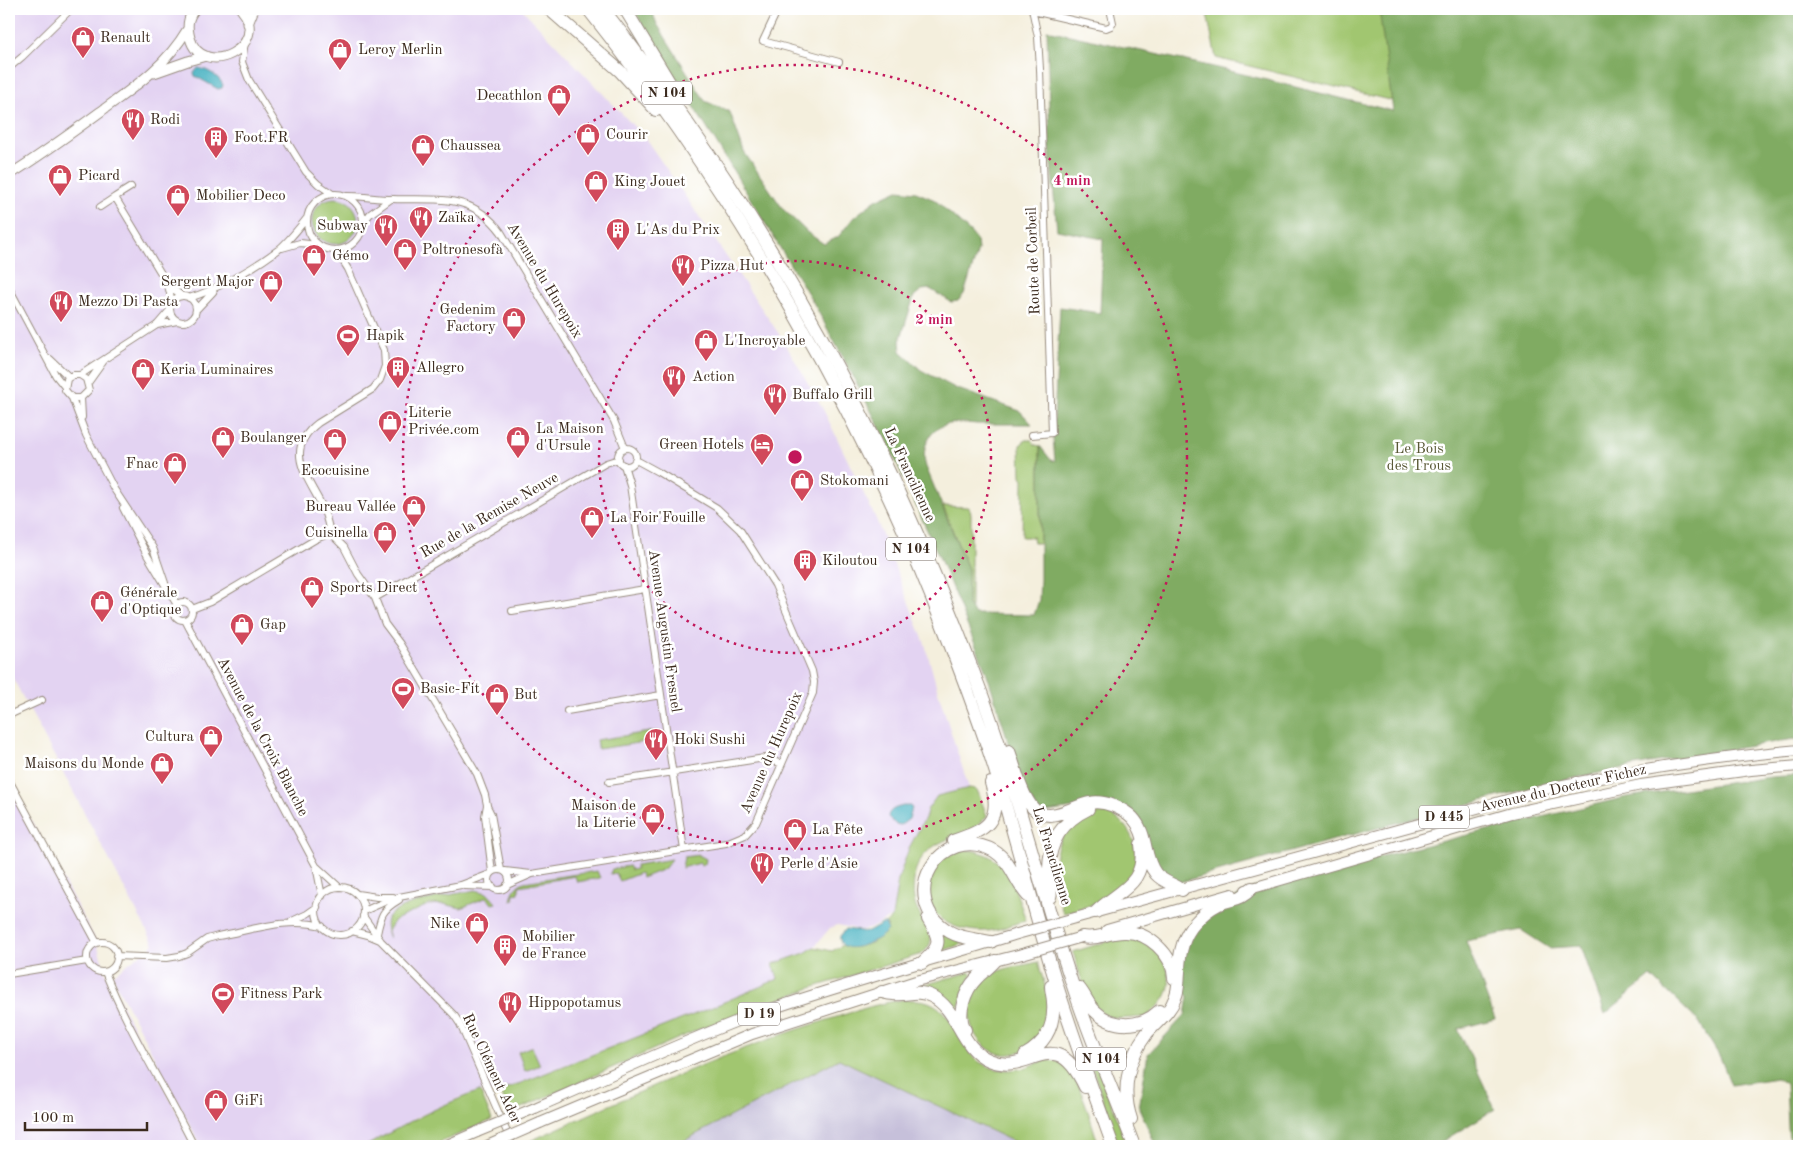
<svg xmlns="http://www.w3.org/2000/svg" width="1808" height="1155" viewBox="0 0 1808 1155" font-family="'Old Standard TT',serif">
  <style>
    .built { fill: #e3d3f2 }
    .industrial { fill: #c6c0da }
    .green { fill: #a1c670; stroke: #6e7847 }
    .forest { fill: #80ab62; stroke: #5e6a40 }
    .water { fill: #41afbf; stroke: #3e6c6e }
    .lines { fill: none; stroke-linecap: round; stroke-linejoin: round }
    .stream { stroke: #41afbf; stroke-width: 2.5 }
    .street-casing { stroke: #988c7e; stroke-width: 8 }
    .secondary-casing { stroke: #988c7e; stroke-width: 11 }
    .primary-casing { stroke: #988c7e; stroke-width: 12 }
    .highway-casing { stroke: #988c7e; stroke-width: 14 }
    .street { stroke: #fff; stroke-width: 6 }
    .secondary { stroke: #fff; stroke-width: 9 }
    .primary { stroke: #fff; stroke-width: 10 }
    .highway { stroke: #fff; stroke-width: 12 }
    .primary-bridge-casing { stroke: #988c7e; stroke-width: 12; stroke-linecap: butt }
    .primary-bridge { stroke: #fff; stroke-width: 10 }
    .ring { fill: none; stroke: #c2185b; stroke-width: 2.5; stroke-dasharray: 2.5 5 }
    .labels { text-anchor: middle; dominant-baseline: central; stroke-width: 5; stroke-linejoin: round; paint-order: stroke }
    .shield { fill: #fff; stroke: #766a62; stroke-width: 1 }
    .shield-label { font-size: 14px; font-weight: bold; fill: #3b2a1e }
    .poi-label { font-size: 15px; fill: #3b2a1e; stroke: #fff; text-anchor: start }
    .street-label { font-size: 15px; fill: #3b2a1e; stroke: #fff }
    .park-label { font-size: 15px; fill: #5a5937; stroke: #fff }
    .centre { fill: #c2185b; stroke: #fff; stroke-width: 2.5 }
    .ring-label { font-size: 15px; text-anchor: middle; font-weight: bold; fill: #c2185b; stroke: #fff; stroke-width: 5; stroke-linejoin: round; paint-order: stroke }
  </style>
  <rect width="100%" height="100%" fill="#fff"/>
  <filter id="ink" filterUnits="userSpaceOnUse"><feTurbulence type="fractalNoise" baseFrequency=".02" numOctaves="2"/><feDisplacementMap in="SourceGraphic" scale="10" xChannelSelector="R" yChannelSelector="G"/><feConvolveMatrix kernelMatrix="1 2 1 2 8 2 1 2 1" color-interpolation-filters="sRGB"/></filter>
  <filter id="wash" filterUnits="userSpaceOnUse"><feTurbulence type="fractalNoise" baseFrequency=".0096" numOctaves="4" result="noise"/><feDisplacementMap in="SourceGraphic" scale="20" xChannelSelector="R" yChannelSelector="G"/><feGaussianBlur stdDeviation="1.12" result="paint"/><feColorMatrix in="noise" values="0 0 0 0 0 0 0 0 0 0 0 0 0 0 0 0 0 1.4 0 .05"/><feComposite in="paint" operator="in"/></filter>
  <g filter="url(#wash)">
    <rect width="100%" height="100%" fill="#f4efdd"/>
    <path class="built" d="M9,9H522L645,138L677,184L783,340L823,409L876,519L925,644L938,692L969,788L937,796L927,810L926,816L919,830L898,880L892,917L869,929L860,930L838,925L830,928L814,947L805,953L773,964L778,979L703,1011L562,1066L504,1090L501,1093L496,1091L489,1093L480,1091L459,1098L417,1117L366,1146H201L118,988L113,975L154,944L9,671Z
      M9,780L97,943L105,972L194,1146H9Z"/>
    <path class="industrial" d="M839,1059L1023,1146H674Z"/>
    <path class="green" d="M1206,9H1380L1393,101L1216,58Z
      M312 221a23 23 0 1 1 46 0a23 23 0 1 1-46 0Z
      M1026,440H1032L1035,445L1040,446V543H1034L1033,537H1022L1023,479L1021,476L1020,445Z
      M943,506L967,507L970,509L971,514V608L968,606V569Z
      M657,731L658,740L598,749L596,740Z
      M969,788L975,789L978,792L987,816C967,841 929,834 916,869C913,880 912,897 916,907C923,925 942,937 922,954L811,988L733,1016L695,1031L510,1113L501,1093L503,1090L703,1011L778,979L773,964L805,953L814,947L832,951L843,945L856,947L872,943L888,926L885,924L892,917L898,880L909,848L926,816L927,810L937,796Z
      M1094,812C1098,813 1105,812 1109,814C1137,826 1146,867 1122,887C1105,902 1084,908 1063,913C1050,874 1047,828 1094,812Z
      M969,850C1009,855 1014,888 1026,920C1013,924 999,931 985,931C969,932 943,926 934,911C927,898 927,875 938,864C946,855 958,851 969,850Z
      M699,855L706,859L705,864L701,866L700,863L682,868L684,857Z
      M672,859L664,869L642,878L640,873L620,881L616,873L610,874L612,869L629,866L631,870L636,869V865Z
      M597,871L600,878L577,882L575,876L519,886V893L513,894L514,900L511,901C513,891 515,886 524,882Z
      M475,890L487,893L496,903L492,904L487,897L461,908L444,904L428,905L395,920L388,931L389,938C387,932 385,925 387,919C395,902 458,894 475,890Z
      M941,933L964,943L942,951Z
      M1125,938C1149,939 1172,960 1169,986C1167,1000 1156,1009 1146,1017C1136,1017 1121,1020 1111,1017C1089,1012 1079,972 1073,952L1108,941Z
      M1038,962C1041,974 1052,1004 1050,1014C1048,1029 1042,1037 1031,1045C988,1079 944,1012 987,977C1000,967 1023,966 1038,962Z
      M970,972L972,974L959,1006L954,1008L925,987L927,984Z
      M901,1000C910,1000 919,999 928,1002C957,1012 957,1053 985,1065C994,1070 1008,1071 1019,1069C1037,1066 1051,1051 1068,1069C1082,1084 1092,1126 1099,1146H1023L839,1059L674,1146H523L521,1145C620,1101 717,1054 821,1022C847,1014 874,1004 901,1000Z
      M530,1047H532L540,1065L525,1071L518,1052Z
      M1096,1063L1128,1146H1118L1091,1064Z
      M480,1091L492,1120L432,1146H366C403,1125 439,1105 480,1091Z"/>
    <path class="forest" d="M634,9H651L657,24L705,101L730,112L744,152L783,209L808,233L824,244L838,237L854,217L876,200L898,190L916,192L935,200L971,233L977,241L978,250L964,294L958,301L951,302L930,289L922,290L914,296L900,341L901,351L921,370L955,388L1020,411L1032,424C1014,424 995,424 977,424C967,423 955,422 945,425C927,431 921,451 926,467L968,569V606L975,614L1034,615L1039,600L1040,580V446L1051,460L1055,461L1053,438L1060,307L1100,313L1103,239L1057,230L1050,152L1047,30L1218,68L1393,111L1379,9H1799V742L1794,739C1715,752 1635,764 1557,782C1428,813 1301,849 1173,884L1163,880L1142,832L1106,803L1040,813L1023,788L986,671L940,559L890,448L854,378L813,302L717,144L646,32Z
      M1799,775V1146H1789L1786,1084L1777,1078L1731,1085L1720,1057L1698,1021L1651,976L1605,1014L1581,946L1549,948L1521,930L1466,941L1495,1019L1458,1029L1495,1109L1438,1144L1399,1146H1156L1139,1108L1148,1054L1185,1015L1188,996L1179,988L1178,975L1195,922L1252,888L1508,825L1627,797L1771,777Z"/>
    <path class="water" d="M198,68C207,69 219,76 223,85L222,88L218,89L195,76L194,73Z
      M903,806H910L912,808L909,819L901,825L895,824L888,817C889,809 896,808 903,806Z
      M882,924H885L888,930C880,941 838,960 840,936L846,929L868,932Z"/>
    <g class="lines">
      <path class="stream" d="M1106,9L1107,14"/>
    </g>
  </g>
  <g filter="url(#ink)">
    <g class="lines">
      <g class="street-casing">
        <path id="street" d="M778,9L763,41L839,62
          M1033,11L1106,28L1111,26L1113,23L1110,9
          M245,42L242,62L249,80L306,172L318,184L331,193
          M9,68L22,57L71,9
          M131,187L115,197L168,285L182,296
          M307 222a28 28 0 1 1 56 0a28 28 0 1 1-56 0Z
          M347,196C362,196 377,199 393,199C436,201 471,192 501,232L614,421L625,448
          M100,207L115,197
          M363,223L370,214L391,199
          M282,248L300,243L318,245
          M168,285L172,302
          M9,288L56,376L64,386
          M170 309a13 13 0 1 1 26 0a13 13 0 1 1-26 0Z
          M189,298C217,290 255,267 278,250C289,241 298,229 307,218
          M196,310L213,292
          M157,325L177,321
          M50,359L69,377
          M80,375L157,325L170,310
          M88,383L103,362
          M72,398H81L89,390L86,379L80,375H73L67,379L65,390L72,398L86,435L114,489L153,548L165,583
          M81,398L82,417
          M1032,435L1052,433L1040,69L1038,37L1032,9
          M618 457a9 9 0 1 1 18 0a9 9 0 1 1-18 0Z
          M624,465L630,485L684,850
          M123,508L147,555L177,605
          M330,533C328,524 326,514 322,506C307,476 283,450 318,423L373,389L380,380L385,366L384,350L374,328L348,269L336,250
          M375,598L606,463L619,459
          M174 611a9 9 0 1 1 18 0a9 9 0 1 1-18 0Z
          M192,609L210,602L316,539L330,533L344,547L358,574L375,598L385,624L400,644L477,774L485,795L487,805L485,816L492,872
          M512,611L645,589
          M185,620L316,866L322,896
          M567,711L661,695
          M9,715L42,700
          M9,780L97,943
          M609,782L765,758L782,764
          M487,806L491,814L501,870
          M316,866L339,887
          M489 880a10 10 0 1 1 20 0a10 10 0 1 1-20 0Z
          M505,871L531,874
          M507,885L532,874L726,843L745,835L756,823L813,693L814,682L812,671L775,585L740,530L717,508L658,472L636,460
          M464,886L493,887
          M316 911a24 24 0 1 1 48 0a24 24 0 1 1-48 0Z
          M357,894L377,897H393
          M364,911L382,903L399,897L461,885L490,874
          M363,916L381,941L454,1015L460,1024L513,1146
          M292,921L307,914L317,907
          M352,931L368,935L380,940
          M377,934C381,915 382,910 399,900
          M87 957a15 15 0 1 1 30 0a15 15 0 1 1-30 0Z
          M116,956L167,958L179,956L187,953L207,939L218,936C252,930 288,917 322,926
          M105,972C129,1032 165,1088 194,1146
          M9,974L87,961"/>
      </g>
      <g class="secondary-casing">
        <path id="secondary" d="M195,9C187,18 187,27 190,38C202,81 273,46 241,9
          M248,24L254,9
          M154,73L188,61L206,56
          M9,175C40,156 70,134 100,112C134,87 165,67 187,30"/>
      </g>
      <g class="primary-casing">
        <path id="primary" d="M1246,890L1512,813L1641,785L1751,770L1799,766
          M1075,918L1558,786C1638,770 1718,757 1799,750
          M1107,930L1232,894
          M535,1108C605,1078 674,1045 745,1018C834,986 926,962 1017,934
          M540,1123L752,1034L916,981L1022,954
          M445,1146L477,1132"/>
      </g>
      <g class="highway-casing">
        <path id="highway" d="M549,9L620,71L656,110
          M588,9C735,194 862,412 946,634C965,683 984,733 999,783C1017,844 1033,906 1051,966C1069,1027 1092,1087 1113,1146
          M603,9C707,142 800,285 873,438C910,514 943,592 973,671C1014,776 1039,886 1075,992C1092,1044 1115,1095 1134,1146
          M625,9L674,90
          M1009,751C1015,767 1021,795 1033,808C1049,825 1072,806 1090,803C1104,800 1123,808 1133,818C1148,834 1143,858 1156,874C1163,882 1174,884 1182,890
          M953,841C986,830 1003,822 991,783
          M1050,897C1053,888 1049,879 1049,869C1049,840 1063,821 1088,809
          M1096,912C1118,890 1147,886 1141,844
          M1082,937C1099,940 1107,932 1124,932C1147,931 1173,954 1174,978
          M991,942C977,939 962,939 950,932C893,899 941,821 994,851C1011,861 1015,882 1028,896
          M922,963C941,946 942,941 928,919
          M1079,988C1085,995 1088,1004 1095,1011C1113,1029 1141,1028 1159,1011
          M882,992C886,993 890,994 893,994C907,996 916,989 931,996C959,1009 959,1047 989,1060C1031,1078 1053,1020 1085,1087
          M965,1030C956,1014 965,990 977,978C983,972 990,967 995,961
          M1025,1055C1046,1043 1055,1026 1053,1002C1053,997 1051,992 1051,986
          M1131,1119C1121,1090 1128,1058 1147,1033C1157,1021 1170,1013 1175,998C1179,989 1178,982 1179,972C1179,955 1183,936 1195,923C1201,916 1211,908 1219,904C1234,898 1240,901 1252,888"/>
      </g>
      <use href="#street" class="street"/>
      <use href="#secondary" class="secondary"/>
      <use href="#primary" class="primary"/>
      <use href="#highway" class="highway"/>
      <g class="primary-bridge-casing">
        <path id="primary-bridge" d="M1017,934L1075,918
          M1022,954L1082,937
          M477,1132L535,1108
          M487,1146L540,1123"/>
      </g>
      <use href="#primary-bridge" class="primary-bridge"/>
    </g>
  </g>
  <g class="ring">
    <circle cx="795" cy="457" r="196"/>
    <circle cx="795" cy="457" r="392"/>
  </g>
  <defs>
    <g id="shop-pin" transform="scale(1.25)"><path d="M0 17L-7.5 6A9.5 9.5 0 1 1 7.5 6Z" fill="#d1495b" stroke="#fff"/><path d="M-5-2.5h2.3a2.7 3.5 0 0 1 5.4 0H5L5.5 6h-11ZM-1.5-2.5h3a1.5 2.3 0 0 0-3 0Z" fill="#fff"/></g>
    <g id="restaurant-pin" transform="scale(1.25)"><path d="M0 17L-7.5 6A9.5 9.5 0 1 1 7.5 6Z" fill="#d1495b" stroke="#fff"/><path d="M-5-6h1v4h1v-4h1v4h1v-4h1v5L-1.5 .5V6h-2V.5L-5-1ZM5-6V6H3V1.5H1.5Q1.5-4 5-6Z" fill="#fff"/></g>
    <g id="building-pin" transform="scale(1.25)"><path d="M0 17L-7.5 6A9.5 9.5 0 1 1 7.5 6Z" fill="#d1495b" stroke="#fff"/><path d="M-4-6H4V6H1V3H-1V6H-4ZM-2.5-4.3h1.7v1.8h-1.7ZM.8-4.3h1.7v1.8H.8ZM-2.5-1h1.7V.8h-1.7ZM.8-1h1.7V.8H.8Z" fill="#fff"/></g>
    <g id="stadium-pin" transform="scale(1.25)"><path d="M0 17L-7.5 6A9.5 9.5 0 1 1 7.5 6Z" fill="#d1495b" stroke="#fff"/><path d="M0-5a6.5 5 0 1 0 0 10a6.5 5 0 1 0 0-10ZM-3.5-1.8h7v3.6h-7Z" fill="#fff"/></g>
    <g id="hotel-pin" transform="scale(1.25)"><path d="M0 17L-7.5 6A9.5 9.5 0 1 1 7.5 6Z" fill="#d1495b" stroke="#fff"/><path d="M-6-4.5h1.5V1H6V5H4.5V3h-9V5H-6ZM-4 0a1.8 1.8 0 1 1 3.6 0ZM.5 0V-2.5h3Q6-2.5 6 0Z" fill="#fff"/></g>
  </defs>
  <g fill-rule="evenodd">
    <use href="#shop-pin" x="83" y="38"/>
    <use href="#shop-pin" x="340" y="50"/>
    <use href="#shop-pin" x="559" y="96"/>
    <use href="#restaurant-pin" x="133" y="120"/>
    <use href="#shop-pin" x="588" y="135"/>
    <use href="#building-pin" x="216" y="138"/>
    <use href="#shop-pin" x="423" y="146"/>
    <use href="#shop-pin" x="60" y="176"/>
    <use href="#shop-pin" x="596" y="182"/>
    <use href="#shop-pin" x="178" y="196"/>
    <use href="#restaurant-pin" x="421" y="218"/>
    <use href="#restaurant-pin" x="386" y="226"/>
    <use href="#building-pin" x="618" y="230"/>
    <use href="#shop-pin" x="405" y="250"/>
    <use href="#shop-pin" x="314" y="256"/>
    <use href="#restaurant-pin" x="683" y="266"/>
    <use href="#shop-pin" x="271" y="282"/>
    <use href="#restaurant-pin" x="61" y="302"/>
    <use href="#shop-pin" x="514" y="319"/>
    <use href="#stadium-pin" x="348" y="336"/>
    <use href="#shop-pin" x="706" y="341"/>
    <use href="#building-pin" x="398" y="368"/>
    <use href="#shop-pin" x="143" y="370"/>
    <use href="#restaurant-pin" x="674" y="377"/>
    <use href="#restaurant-pin" x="775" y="395"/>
    <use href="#shop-pin" x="390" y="422"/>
    <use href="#shop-pin" x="223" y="438"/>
    <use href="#shop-pin" x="518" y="438"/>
    <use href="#shop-pin" x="335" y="440"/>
    <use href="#hotel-pin" x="762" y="445"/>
    <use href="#shop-pin" x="175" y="464"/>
    <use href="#shop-pin" x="802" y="481"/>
    <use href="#shop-pin" x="414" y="507"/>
    <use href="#shop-pin" x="592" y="518"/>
    <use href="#shop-pin" x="385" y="533"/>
    <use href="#building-pin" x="805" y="561"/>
    <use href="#shop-pin" x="312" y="588"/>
    <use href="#shop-pin" x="102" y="602"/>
    <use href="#shop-pin" x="242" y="625"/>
    <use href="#stadium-pin" x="403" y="689"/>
    <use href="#shop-pin" x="497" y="695"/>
    <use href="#shop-pin" x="211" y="737"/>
    <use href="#restaurant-pin" x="656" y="740"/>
    <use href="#shop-pin" x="162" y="764"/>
    <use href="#shop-pin" x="653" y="815"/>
    <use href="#shop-pin" x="795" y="830"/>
    <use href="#restaurant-pin" x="762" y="864"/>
    <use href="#shop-pin" x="477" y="924"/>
    <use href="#building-pin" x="505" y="946"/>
    <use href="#stadium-pin" x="223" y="994"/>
    <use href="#restaurant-pin" x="510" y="1003"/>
    <use href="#shop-pin" x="216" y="1101"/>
  </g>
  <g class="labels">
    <g class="shield">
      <rect x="642" y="81.5" width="50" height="23" rx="4"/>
      <rect x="886" y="537.5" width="50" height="23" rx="4"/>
      <rect x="1419" y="805.5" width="50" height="23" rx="4"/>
      <rect x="738" y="1002.5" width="42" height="23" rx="4"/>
      <rect x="1076" y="1047.5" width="50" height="23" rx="4"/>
    </g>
    <g class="shield-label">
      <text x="667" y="93">N 104</text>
      <text x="911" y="549">N 104</text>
      <text x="1444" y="817">D 445</text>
      <text x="759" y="1014">D 19</text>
      <text x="1101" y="1059">N 104</text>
    </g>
    <g class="poi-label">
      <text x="100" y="38">Renault</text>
      <text x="358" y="50">Leroy Merlin</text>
      <text x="542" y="96" text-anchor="end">Decathlon</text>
      <text x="150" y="120">Rodi</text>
      <text x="606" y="135">Courir</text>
      <text x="234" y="138">Foot.FR</text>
      <text x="440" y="146">Chaussea</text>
      <text x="78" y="176">Picard</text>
      <text x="614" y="182">King Jouet</text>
      <text x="196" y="196">Mobilier Deco</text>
      <text x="438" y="218">Zaïka</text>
      <text x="368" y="226" text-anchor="end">Subway</text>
      <text x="636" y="230">L'As du Prix</text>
      <text x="422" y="250">Poltronesofà</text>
      <text x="332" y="256">Gémo</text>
      <text x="700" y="266">Pizza Hut</text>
      <text x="254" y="282" text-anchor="end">Sergent Major</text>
      <text x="78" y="302">Mezzo Di Pasta</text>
      <text x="496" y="310" text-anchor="end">Gedenim<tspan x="496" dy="17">Factory</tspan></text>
      <text x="366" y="336">Hapik</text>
      <text x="724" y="341">L'Incroyable</text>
      <text x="416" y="368">Allegro</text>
      <text x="160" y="370">Keria Luminaires</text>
      <text x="692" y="377">Action</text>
      <text x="792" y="395">Buffalo Grill</text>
      <text x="408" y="413">Literie<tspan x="408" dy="17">Privée.com</tspan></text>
      <text x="536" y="429">La Maison<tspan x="536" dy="17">d'Ursule</tspan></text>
      <text x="240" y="438">Boulanger</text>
      <text x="744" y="445" text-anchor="end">Green Hotels</text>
      <text x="158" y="464" text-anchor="end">Fnac</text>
      <text x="335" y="471" text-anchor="middle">Ecocuisine</text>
      <text x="820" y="481">Stokomani</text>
      <text x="396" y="507" text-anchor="end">Bureau Vallée</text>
      <text x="610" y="518">La Foir'Fouille</text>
      <text x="368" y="533" text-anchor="end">Cuisinella</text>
      <text x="822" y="561">Kiloutou</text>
      <text x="330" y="588">Sports Direct</text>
      <text x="120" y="593">Générale<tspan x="120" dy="17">d'Optique</tspan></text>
      <text x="260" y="625">Gap</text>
      <text x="420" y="689">Basic-Fit</text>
      <text x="514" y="695">But</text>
      <text x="194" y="737" text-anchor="end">Cultura</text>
      <text x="674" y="740">Hoki Sushi</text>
      <text x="144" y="764" text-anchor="end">Maisons du Monde</text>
      <text x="636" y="806" text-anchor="end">Maison de<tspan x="636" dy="17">la Literie</tspan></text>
      <text x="812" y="830">La Fête</text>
      <text x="780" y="864">Perle d'Asie</text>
      <text x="460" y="924" text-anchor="end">Nike</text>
      <text x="522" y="937">Mobilier<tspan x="522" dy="17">de France</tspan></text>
      <text x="240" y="994">Fitness Park</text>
      <text x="528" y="1003">Hippopotamus</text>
      <text x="234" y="1101">GiFi</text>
    </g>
    <g class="street-label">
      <text transform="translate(1034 261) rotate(-92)">Route de Corbeil</text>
      <text transform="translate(544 281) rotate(59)">Avenue du Hurepoix</text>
      <text transform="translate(909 475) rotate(65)">La Francilienne</text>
      <text transform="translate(490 516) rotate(-30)">Rue de la Remise Neuve</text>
      <text transform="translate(664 631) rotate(82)">Avenue Augustin Fresnel</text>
      <text transform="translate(262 737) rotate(62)">Avenue de la Croix Blanche</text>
      <text transform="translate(772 753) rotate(-66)">Avenue du Hurepoix</text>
      <text transform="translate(1563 789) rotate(-13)">Avenue du Docteur Fichez</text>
      <text transform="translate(1051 856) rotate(73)">La Francilienne</text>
      <text transform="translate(491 1069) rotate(65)">Rue Clément Ader</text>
    </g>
    <g class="park-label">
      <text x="1419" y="449">Le Bois<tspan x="1419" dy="17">des Trous</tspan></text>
    </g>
  </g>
  <circle cx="795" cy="457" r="8" class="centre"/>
  <g class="ring-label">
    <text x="1072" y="185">4 min</text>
    <text x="934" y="324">2 min</text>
  </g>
  <rect width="1808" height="1155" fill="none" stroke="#fff" stroke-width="30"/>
  <path d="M25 1122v8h122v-8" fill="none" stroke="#3b2a1e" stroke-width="2.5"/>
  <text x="32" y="1122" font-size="15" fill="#3b2a1e" stroke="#ffffff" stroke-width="4" paint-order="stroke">100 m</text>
</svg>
